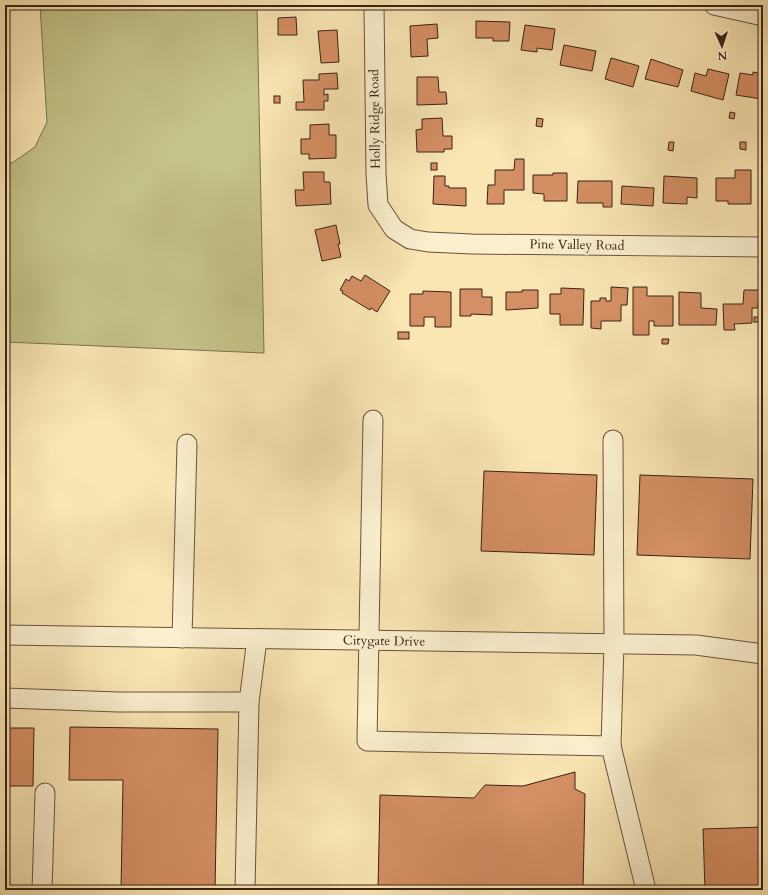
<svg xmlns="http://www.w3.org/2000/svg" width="768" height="895" font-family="Cardo,serif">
	<rect width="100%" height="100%" fill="#f9e6b3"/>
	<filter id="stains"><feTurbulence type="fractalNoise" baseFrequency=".005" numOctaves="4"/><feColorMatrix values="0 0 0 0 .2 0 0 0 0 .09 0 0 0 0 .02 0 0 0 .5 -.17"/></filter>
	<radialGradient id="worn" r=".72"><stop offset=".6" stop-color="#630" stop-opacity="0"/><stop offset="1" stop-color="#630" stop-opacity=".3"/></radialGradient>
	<g fill="#c4c388" stroke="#7f724f">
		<path d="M40,5H257L264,353L5,342V163H12L35,147L47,122Z"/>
		<path d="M760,356L763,357V404H759Z"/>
	</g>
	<g fill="#d58f64" stroke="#3a2116">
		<path d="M296,17L297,35H278V18Z"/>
		<path d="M476,21L510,22L509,41H493V38H476Z"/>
		<path d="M437,24L438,38L427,39L428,56L411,57L410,26Z"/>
		<path d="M525,25L555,29L552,50L537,48V52L521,50Z"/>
		<path d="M337,30L339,62L321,63L318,31Z"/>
		<path d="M564,45L596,51L592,71L560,65Z"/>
		<path d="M611,58L639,66L633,87L605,79Z"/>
		<path d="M651,59L683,70L678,87L645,79Z"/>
		<path d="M708,69L729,74L723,100L691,91L695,73L706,76Z"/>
		<path d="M753,72L763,74V105L760,104L761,99L736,95L740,73L753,75Z"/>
		<path d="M337,73L338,89H324V95L328,94V101H324V110H296V102H304L303,80H319V74Z"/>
		<path d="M417,77H438L439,92H446L447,104L417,105Z"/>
		<rect x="274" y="96" width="6" height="7"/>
		<path d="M730,112L735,113L734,119L729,118Z"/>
		<path d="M442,118L443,136H452V149H444V152H417L416,130L422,129V119Z"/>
		<path d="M537,118L543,119L542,127L536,126Z"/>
		<path d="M329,124V135H336V158L309,159V154H301V139H310V125Z"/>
		<path d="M669,142H674L673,151L668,150Z"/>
		<path d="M740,142H746V150L740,149Z"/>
		<path d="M515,159H524V190H504V204H487L488,185H495V170H514Z"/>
		<rect x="431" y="163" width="6" height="7"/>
		<path d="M735,170H751V204H728V201H716V178H735Z"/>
		<path d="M303,172H324V182H330L331,204L296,206L295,190H304Z"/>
		<path d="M553,173H567V201H544V194L533,193V175H553Z"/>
		<path d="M434,176H445V186H449V188H466V206L433,204Z"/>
		<path d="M664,176L697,178V198L687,197V204L663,203Z"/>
		<path d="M578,181H612V207H603V203H577Z"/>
		<path d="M622,186L654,188L653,206L621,204Z"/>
		<path d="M336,225L340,244H338L341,257L322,261L315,230Z"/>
		<path d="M365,275L390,291L377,312L371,308L370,310L342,293L343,291L340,290L346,279L349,281L352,276L361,281Z"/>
		<path d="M611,287L628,288L627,305H621V321H601V329L591,328V301H600V298H606V301H611Z"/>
		<path d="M633,287H647V296H673V326H654V321H649V335H633Z"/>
		<path d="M561,288L584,289L583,325H560V314H550V294H561Z"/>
		<path d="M460,289H482V297H492V315L471,314V316H460Z"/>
		<path d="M522,290H538V308L506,310V292H522Z"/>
		<path d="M744,290H759L758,308H752V323L734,324L735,330H724L723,304H743Z"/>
		<path d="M423,291L451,292V327H435V317H424V326H410V294H423Z"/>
		<path d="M679,292L701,293V308L717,309L716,325H679Z"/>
		<rect x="754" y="317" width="5" height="5"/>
		<rect x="398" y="332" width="11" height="7"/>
		<path d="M662,339H669L668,344H662Z"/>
		<path d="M484,471L597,475L594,555L481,551Z"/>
		<path d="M640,475L753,479L750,559L637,555Z"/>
		<path d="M70,727L218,729L215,890H121L123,780H69Z"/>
		<path d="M5,728H34L33,786H5Z"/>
		<path d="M575,772V789L585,794L583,890H378L380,795L474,798L485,785L523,786Z"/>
		<path d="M763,827V890H705L703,829Z"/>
	</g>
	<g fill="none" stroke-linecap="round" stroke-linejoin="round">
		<defs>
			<g id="minor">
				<path d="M374,5L376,174L378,205L394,229L410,239L428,242L472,244L763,247"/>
				<path d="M714,5L763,16"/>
				<path d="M373,420L367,741L611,746L614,645L613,440"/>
				<path d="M5,635L696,645L763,654"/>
				<path d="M182,638L187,444"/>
				<path d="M5,698L118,702H249"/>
				<path d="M611,746L646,890"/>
				<path d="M42,890L45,793"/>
				<path d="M245,890L249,702L257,639"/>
			</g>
		</defs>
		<use href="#minor" stroke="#6a523d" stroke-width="21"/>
		<use href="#minor" stroke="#fbefce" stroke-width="19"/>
	</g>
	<g text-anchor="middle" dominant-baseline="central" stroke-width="4" stroke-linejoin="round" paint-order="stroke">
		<g font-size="13" fill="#3a2116" stroke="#fbefce">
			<text transform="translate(375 119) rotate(-91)">Holly Ridge Road</text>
			<text transform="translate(577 245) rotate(1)">Pine Valley Road</text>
			<text transform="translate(384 641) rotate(1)">Citygate Drive</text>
		</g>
	</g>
	<rect width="768" height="895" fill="none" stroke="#f9e6b3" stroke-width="20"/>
	<rect x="6" y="6" width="756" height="883" fill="none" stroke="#3a2116" stroke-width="2"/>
	<rect x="10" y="10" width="748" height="875" fill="none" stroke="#3a2116"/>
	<g transform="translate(722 46) rotate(177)" stroke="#fbefce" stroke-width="3" paint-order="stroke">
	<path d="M0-3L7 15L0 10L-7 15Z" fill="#3a2116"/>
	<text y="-6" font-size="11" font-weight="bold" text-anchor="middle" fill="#3a2116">N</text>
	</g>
	<rect width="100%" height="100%" filter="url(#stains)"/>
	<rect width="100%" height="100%" fill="url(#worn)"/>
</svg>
